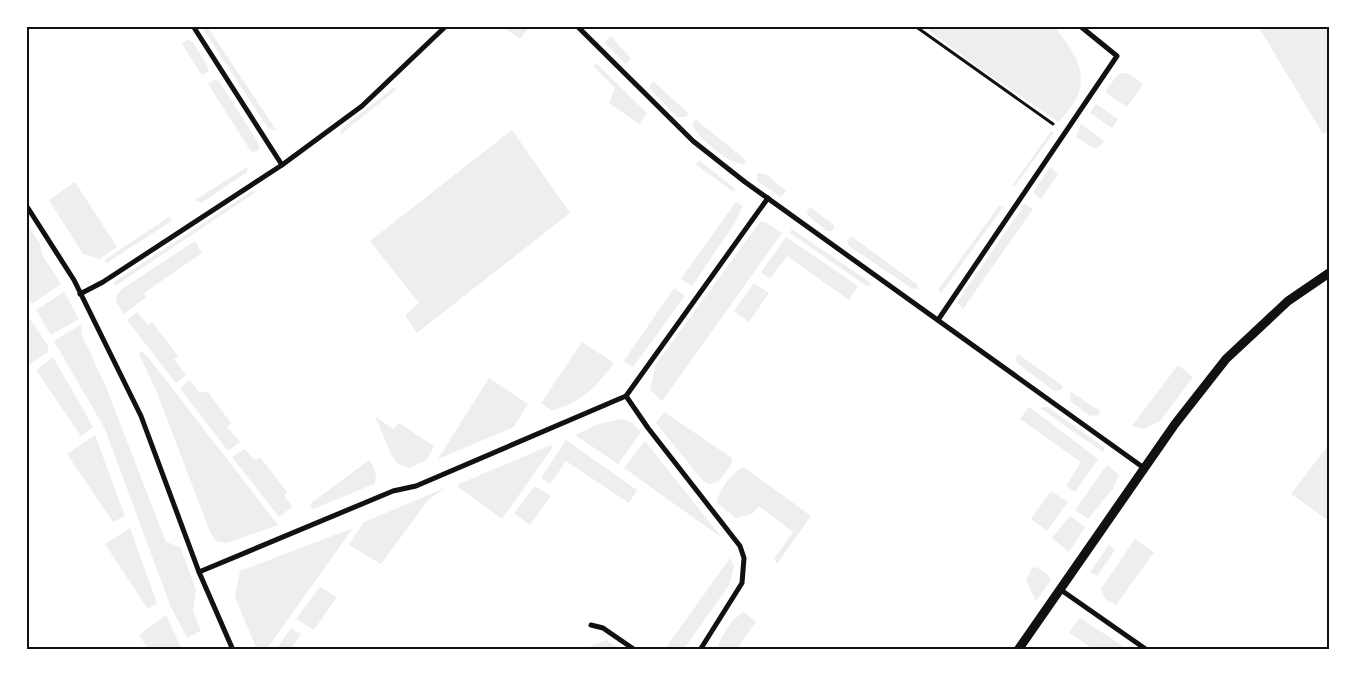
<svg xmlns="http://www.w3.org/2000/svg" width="1355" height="676" font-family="'DejaVu Sans',sans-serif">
	<rect width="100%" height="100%" fill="#fff"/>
	<g fill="#eee">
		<path d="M201,26H207L277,131L268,128Z"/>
		<path d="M501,26H530L520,39Z"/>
		<path d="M923,26H1054C1069,46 1090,70 1077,97C1073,106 1065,114 1059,122L979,68Z"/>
		<path d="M1258,26H1329V131L1323,134Z"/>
		<path d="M611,36L631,59L626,64L606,44L605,42Z"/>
		<path d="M187,40L192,41L208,67V72L202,75L182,44Z"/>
		<path d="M597,64L647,113L639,124L609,103L615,88L593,66Z"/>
		<path d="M1125,73L1131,75L1143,84L1127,107L1105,92L1118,74Z"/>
		<path d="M214,80L219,81L256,139L260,149L252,153L208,84Z"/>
		<path d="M653,81L688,113L686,117H677L649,88Z"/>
		<path d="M393,88L397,89L340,135L341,129Z"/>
		<path d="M1096,104L1118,119L1112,128L1090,113Z"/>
		<path d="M695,119L746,160L744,164C730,165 698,138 692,125Z"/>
		<path d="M1081,124L1104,141L1098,148L1091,147L1076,137Z"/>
		<path d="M512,130L570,213L417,333L405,315L419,303L370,241Z"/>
		<path d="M1051,131L1054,133L1014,187L1012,186Z"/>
		<path d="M699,160L735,189L734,192L696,165Z"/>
		<path d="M247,167V172L201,203L195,200Z"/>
		<path d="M1050,167L1058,174L1041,199L1033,193Z"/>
		<path d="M757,173L766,174L786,191L781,197L757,181Z"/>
		<path d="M75,182L117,247L99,259L83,254L49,200Z"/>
		<path d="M252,191L256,192L115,286L114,282Z"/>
		<path d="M736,202L743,206L734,224L692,286L681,279Z"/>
		<path d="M1025,204L1033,209L963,309L958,303L963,293Z"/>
		<path d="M999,206L1003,207L941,293L938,290Z"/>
		<path d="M810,207L835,226L832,231H827L808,216L807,211Z"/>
		<path d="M169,217L172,221L105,264L106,259Z"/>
		<path d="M26,222L40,244L42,255L61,284L32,304L26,295Z"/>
		<path d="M760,222H765L782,233L662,401L650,390L656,364Z"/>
		<path d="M792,229L871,283V286L865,285L790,233Z"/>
		<path d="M851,236L918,285L917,289L911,288L849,246L847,241Z"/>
		<path d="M786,237L858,286L849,300L787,256L770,279L761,272Z"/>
		<path d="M195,241L202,253L144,293L146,297L124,314L117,304L116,296L122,289Z"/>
		<path d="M754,283L769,293L749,322L734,311Z"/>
		<path d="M674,288L685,296L633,367L624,361Z"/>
		<path d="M64,292L79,319L51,335L36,310Z"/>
		<path d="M137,312L148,325L152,322L178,356L174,359L186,375L176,383L127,320Z"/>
		<path d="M26,313L48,346V352L28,365Z"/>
		<path d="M82,324L81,333L106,387L166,542L180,547L196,590L193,611L201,631L187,638L170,605L105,429L54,341Z"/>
		<path d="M582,342L614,363C592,391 585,399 552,411L541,403Z"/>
		<path d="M142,351L151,361L278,525L227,543L216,541L210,532L156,390L139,354Z"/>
		<path d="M1018,354L1063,386L1061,390L1054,391L1017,363L1015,358Z"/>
		<path d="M53,357L93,427L81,436L36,370Z"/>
		<path d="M1178,365L1193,377L1160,421L1143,429L1132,426Z"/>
		<path d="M489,378L528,404L514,427L438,459Z"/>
		<path d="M190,380L200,393L207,391L231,423L227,427L240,442L228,451L180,388Z"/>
		<path d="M1071,392L1100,411L1099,415L1090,416L1070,401Z"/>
		<path d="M1029,407L1098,459L1075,492L1066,486L1081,462L1020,419Z"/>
		<path d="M1043,407H1048L1105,448L1103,452L1040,408Z"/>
		<path d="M664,412L732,458V463L718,482L709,484L703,481L656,423Z"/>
		<path d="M375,416L393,429L399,423L434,446L427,460L409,468L398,464L392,456Z"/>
		<path d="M622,419L631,422L641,432L618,464L575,435L598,424Z"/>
		<path d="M95,435L125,516L113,522L67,454Z"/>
		<path d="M566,440L637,490L629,503L566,461L550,484L541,478Z"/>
		<path d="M645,441L722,538L624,468Z"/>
		<path d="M1329,444V521L1291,494Z"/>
		<path d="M551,445L553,447L502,519L458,487L459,484Z"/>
		<path d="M245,449L254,460L260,457L287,492L284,495L292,507L279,517L232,457Z"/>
		<path d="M369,460C375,468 378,475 374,484L313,509L310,504Z"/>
		<path d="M1107,465L1119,475L1114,487L1088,519L1075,510Z"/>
		<path d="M744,467L811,516L777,564L774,559L793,532L759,506L752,514L736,518L717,503C717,493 734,469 744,467Z"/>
		<path d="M535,486L551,496L530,525L514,513Z"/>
		<path d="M445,488L428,500L381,564L349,545L364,522Z"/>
		<path d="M1051,491L1068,502L1047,531L1031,519Z"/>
		<path d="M1070,516L1085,527L1069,552L1052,538Z"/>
		<path d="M130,528L157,603L148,609L105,544Z"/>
		<path d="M353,528L266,650H257L235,597L240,571Z"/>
		<path d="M1135,539L1154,552L1116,605L1105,599L1101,589Z"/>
		<path d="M1109,545L1115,550L1097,576L1090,572Z"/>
		<path d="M730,558L734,566L729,585L685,647L681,650L665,649Z"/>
		<path d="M1036,567L1048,575L1051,580L1036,601L1026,580L1032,568Z"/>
		<path d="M320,587L337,597L314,630L296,619Z"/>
		<path d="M744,612L756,622L736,650H723L718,646C724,632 731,619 744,612Z"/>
		<path d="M166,615L182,650H149L139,635Z"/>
		<path d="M1080,618L1129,650H1094L1069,632Z"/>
		<path d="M291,628L301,634L291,650H276Z"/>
		<path d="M606,640L622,650H593L589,647Z"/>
	</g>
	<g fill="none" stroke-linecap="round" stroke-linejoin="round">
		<path stroke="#111" stroke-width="3" d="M915,26L1053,124"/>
		<g stroke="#111" stroke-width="5">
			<path d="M193,26L282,165"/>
			<path d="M577,26L693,141L745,182L1144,468"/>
			<path d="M26,205L74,280L141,416L199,572L233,650"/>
			<path d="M80,294L103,282L282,165L362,106L446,26"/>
			<path d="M938,320L1117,56L1080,26"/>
			<path d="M626,396L648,428L740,546L744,558L742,583L700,650"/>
			<path d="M199,572L393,491L416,486L626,396L768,198"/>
			<path d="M1061,590L1147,650"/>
			<path d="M591,625L603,628L635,650"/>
		</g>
		<path stroke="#111" stroke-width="9" d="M1018,650L1175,424L1226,359L1288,301L1329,273"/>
	</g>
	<rect width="1355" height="676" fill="none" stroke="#ffffff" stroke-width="55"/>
	<rect x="28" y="28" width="1300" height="620" fill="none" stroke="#111" stroke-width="2"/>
</svg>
